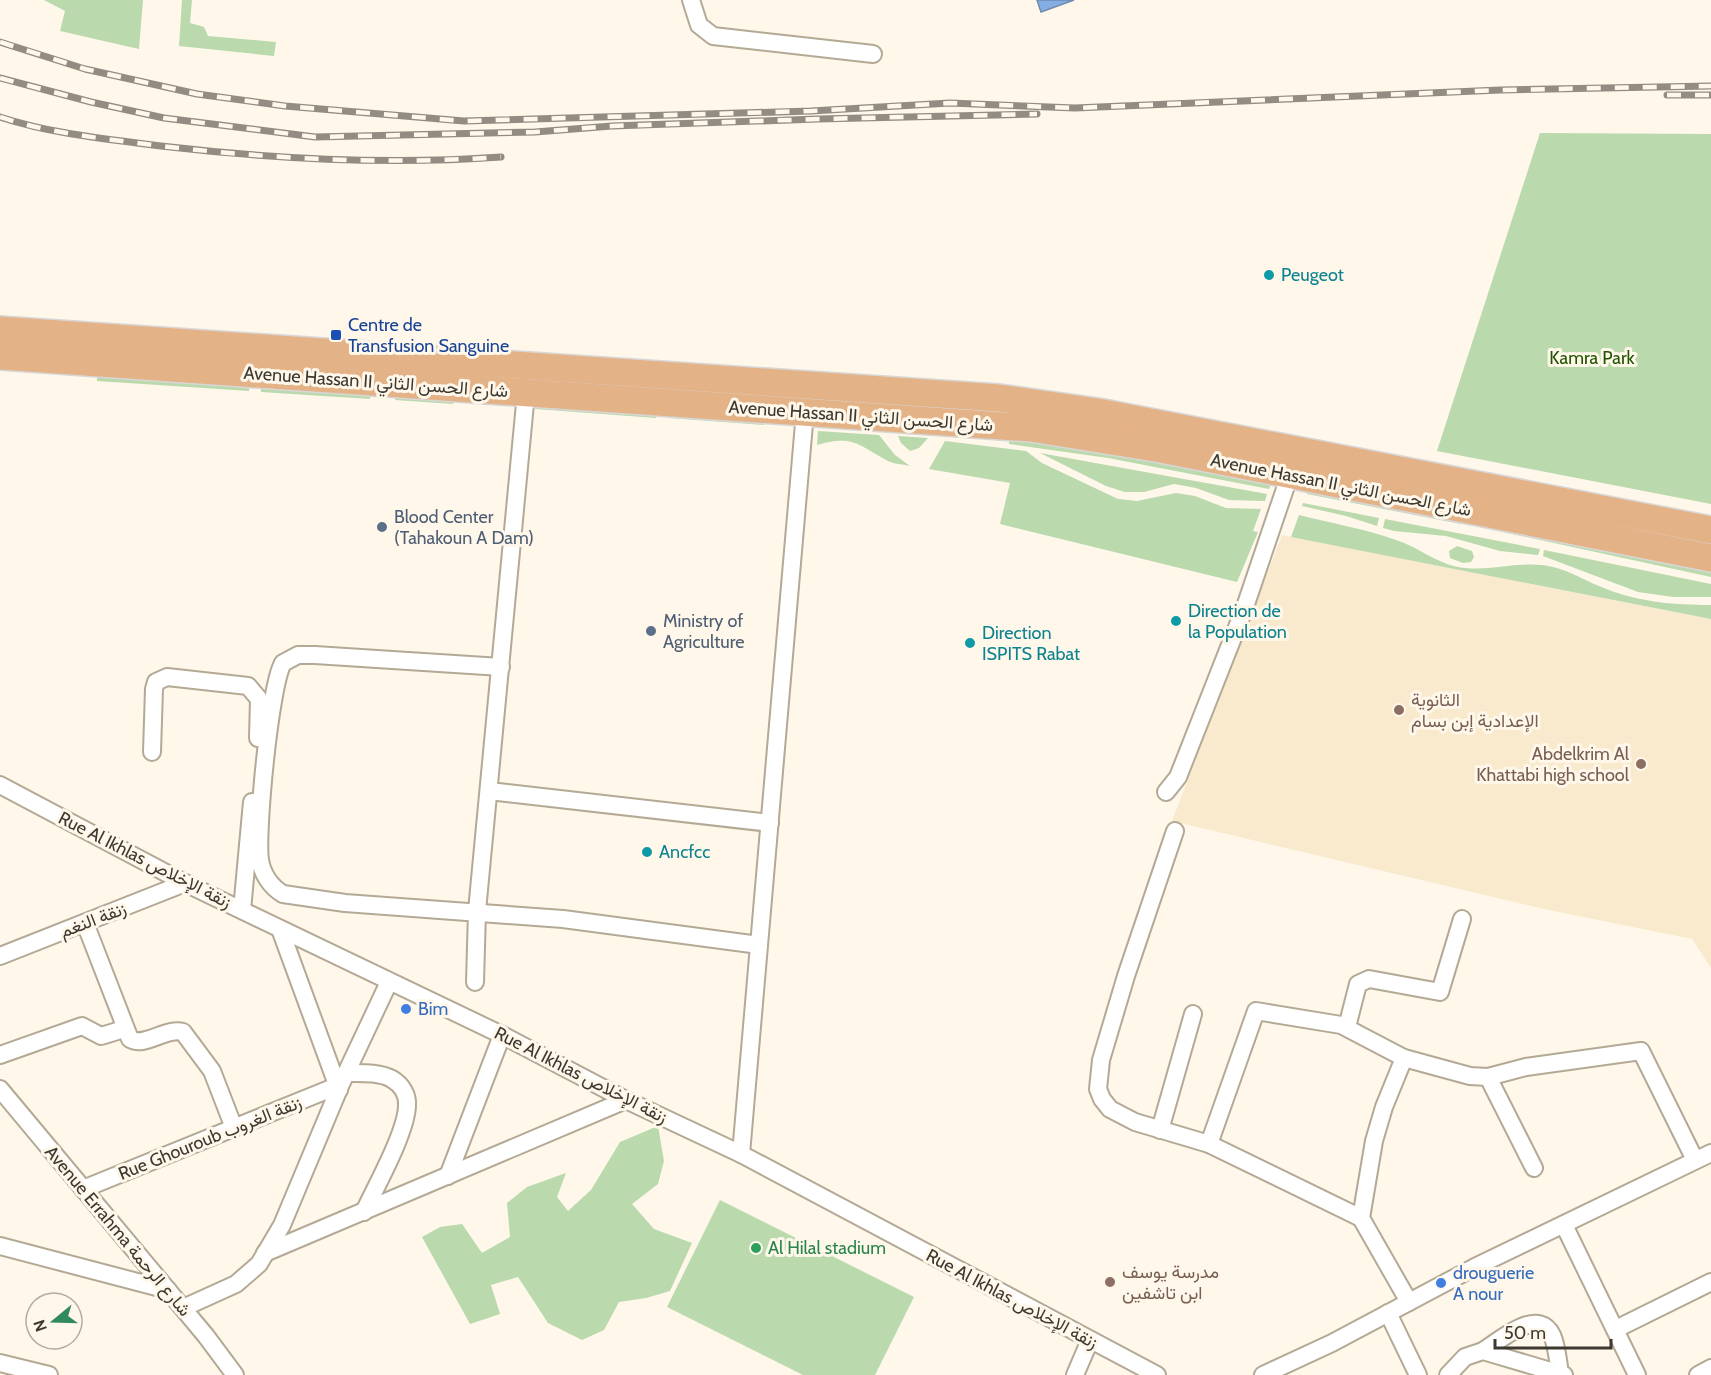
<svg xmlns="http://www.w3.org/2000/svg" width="1711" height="1375" font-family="Cabin,Vazirmatn,sans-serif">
	<rect width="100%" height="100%" fill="#fef7ea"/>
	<path fill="#f9eace" d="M1282,535L1711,619V968L1692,939L1544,909L1172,821Z"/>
	<g fill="#bad9ad">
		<path d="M44,0H143L139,49L60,31L65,11Z"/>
		<path d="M182,0H192L190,23L204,27L208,36L276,42L274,56L179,46Z"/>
		<path d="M1540,133L1711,134V504L1437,451Z"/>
		<path d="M97,374L249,384V391L97,381Z"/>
		<path d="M261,385L371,392L370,399L261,392Z"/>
		<path d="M396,393L454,397L453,404L395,400Z"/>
		<path d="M536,402L656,411V418L535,409Z"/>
		<path d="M669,412L765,419L764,425L669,418Z"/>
		<path d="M818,431L879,435L895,455L910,466C902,464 892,464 886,460C857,444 853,435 817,445Z"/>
		<path d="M898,436L928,438L919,448L910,451L901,443Z"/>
		<path d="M1009,438L1190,467L1271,484L1269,489L1108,458L1009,444Z"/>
		<path d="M945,441L1026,451L1042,463L1118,499L1137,501L1176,493L1195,496L1226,508L1261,509L1253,531L1258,532L1237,582L1000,524L1010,483L929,469Z"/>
		<path d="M1040,453L1267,494L1265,501L1229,500L1196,488L1174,484L1144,492H1125L1106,486Z"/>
		<path d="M1308,488L1462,518L1461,524L1307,494Z"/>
		<path d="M1303,503L1379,518L1377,526L1346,516L1302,506Z"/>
		<path d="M1299,515C1331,523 1365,529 1396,540C1418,547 1436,563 1458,567C1490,573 1521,559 1553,567C1570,571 1584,580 1599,586C1636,602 1672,605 1711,605V619L1291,537Z"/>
		<path d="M1385,519L1540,549L1538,555L1500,551L1446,536L1394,531L1383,528Z"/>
		<path d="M1467,519L1711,571V577L1466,524Z"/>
		<path d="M1457,546L1472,551L1474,557L1471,562L1463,563L1450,558L1449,551Z"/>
		<path d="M1544,550L1711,584V597H1673L1638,592L1543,556Z"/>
		<path d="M658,1126L664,1161L658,1184L632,1204L654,1229L692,1243L670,1291L646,1298L619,1302L604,1330L582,1340L548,1323L518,1277L491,1285L500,1314L470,1324L422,1237L440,1227L462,1224L482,1253L510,1237L507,1203L527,1187L566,1173L557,1197L568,1211L591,1190L620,1142Z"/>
		<path d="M720,1200L914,1297L875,1375H803L667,1307Z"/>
	</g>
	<path fill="#85aee4" stroke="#6f8bae" stroke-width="1.5" d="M1037,0H1074L1041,12Z"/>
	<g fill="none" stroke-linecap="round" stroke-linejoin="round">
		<defs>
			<g id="street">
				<path d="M691,0L699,25L713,36L873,54"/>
				<path d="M501,667L315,655H298L283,663C270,685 256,832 260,860C262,874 271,887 283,894L345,903L563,919L759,945"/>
				<path d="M152,752L154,689L156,682L167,677L248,686L259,699L258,738"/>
				<path d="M0,785L185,883L502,1035L626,1100L741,1154L1157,1375"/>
				<path d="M489,791L770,823"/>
				<path d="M1166,792L1178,777L1245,607L1290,474"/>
				<path d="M1175,831L1126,976L1101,1060L1098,1089L1102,1099L1110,1109L1135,1122L1209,1144L1361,1218"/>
				<path d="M242,910L252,802"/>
				<path d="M85,923L130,1039C145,1048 166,1027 183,1032L212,1071L234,1128"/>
				<path d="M280,929L339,1090"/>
				<path d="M0,956L185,883"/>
				<path d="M475,982L477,911L526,393"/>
				<path d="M1347,1027L1358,984L1369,979L1440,992L1462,919"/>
				<path d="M0,1055L82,1026L101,1036L124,1029"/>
				<path d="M1404,1058L1384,1107L1374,1141L1361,1218L1409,1302"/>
				<path d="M347,1073C361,1073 380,1072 392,1079C402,1085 408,1095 407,1106C406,1133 376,1186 364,1212"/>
				<path d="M1488,1077L1534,1168"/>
				<path d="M0,1089L206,1336L235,1375"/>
				<path d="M1160,1130L1193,1014"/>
				<path d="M1209,1144L1256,1011L1341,1025L1404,1058L1470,1076L1488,1077L1526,1067L1641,1051L1695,1160"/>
				<path d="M741,1154L805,412"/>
				<path d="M448,1176L502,1035"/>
				<path d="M83,1189L337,1086"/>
				<path d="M1564,1225L1637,1375"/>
				<path d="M0,1246L168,1290"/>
				<path d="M265,1253L626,1100"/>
				<path d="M183,1308L236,1284L259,1264L282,1225L341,1084L389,982"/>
				<path d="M1388,1313L1418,1375"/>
				<path d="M1616,1329L1711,1282"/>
				<path d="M1483,1351C1499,1341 1538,1306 1552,1335C1557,1346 1558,1362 1560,1373"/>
				<path d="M0,1363L49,1375"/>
				<path d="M1075,1375L1090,1340"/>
				<path d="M1263,1375L1332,1343L1475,1267L1711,1153"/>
				<path d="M1448,1375L1465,1357L1483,1351L1564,1375"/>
				<path d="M1698,1375L1711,1368"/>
			</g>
			<g id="primary">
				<path d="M0,330L999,398L1098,412L1711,530"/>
				<path d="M0,356L1031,428L1161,449L1711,558"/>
			</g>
		</defs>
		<use href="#street" stroke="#b3a994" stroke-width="20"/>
		<use href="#primary" stroke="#d8d7d6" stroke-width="30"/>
		<use href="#street" stroke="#fff" stroke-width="16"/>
		<use href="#primary" stroke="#e4b287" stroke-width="27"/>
		<defs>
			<g id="rail">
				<path d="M0,42L85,69L197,94L285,106L464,121L811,111L950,103L1075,108L1500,90L1711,86"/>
				<path d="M0,78L91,102L164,118L315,137L535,132L612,126L818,119L1037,114"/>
				<path d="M1667,95H1711"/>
				<path d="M0,117C52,134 107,139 161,146C274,159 387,165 501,157"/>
			</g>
		</defs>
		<use href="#rail" stroke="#928c82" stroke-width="7"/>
		<use href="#rail" stroke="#fef7ea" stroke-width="4.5" stroke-dasharray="14" stroke-linecap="butt"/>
	</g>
	<g fill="#0f9aa8" stroke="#fef7ea" stroke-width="2">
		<circle cx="1269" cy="275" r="6"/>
		<circle cx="1176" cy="621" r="6"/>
		<circle cx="970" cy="643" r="6"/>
		<circle cx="647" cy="852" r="6"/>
	</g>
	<rect fill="#1a4fb4" stroke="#fef7ea" stroke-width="2" x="330" y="329" width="12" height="12" rx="3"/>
	<g fill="#5c6f8a" stroke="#fef7ea" stroke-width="2">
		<circle cx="382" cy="527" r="6"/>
		<circle cx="651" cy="631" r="6"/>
	</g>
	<g fill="#8d6e63" stroke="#fef7ea" stroke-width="2">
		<circle cx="1399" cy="710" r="6"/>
		<circle cx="1641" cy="764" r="6"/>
		<circle cx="1110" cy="1282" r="6"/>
	</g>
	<g fill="#3f7fe0" stroke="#fef7ea" stroke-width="2">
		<circle cx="406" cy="1009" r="6"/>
		<circle cx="1441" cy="1283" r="6"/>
	</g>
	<circle fill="#2e9e5b" stroke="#fef7ea" stroke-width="2" cx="756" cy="1248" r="6"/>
	<g text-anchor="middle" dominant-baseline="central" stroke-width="6" stroke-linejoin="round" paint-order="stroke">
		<g font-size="18" fill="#0d838f" stroke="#fef7ea" text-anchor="start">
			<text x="1281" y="275">Peugeot</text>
			<text x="1188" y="611">Direction de<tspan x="1188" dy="21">la Population</tspan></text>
			<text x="982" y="633">Direction<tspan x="982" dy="21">ISPITS Rabat</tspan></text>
			<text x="659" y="852">Ancfcc</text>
		</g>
		<g font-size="18" fill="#164399" stroke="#fef7ea" text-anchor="start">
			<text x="348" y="325">Centre de<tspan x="348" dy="21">Transfusion Sanguine</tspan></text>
		</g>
		<g font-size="18" fill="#225501" stroke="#fef7ea">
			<text x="1592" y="358">Kamra Park</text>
		</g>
		<g font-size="18" fill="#3d3930" stroke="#fef7ea">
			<text transform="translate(376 382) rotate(4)">Avenue Hassan II شارع الحسن الثاني</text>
			<text transform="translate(861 416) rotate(4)">Avenue Hassan II شارع الحسن الثاني</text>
			<text transform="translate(1341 485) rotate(11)">Avenue Hassan II شارع الحسن الثاني</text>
			<text transform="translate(145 860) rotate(27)">Rue Al Ikhlas زنقة الإخلاص</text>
			<text transform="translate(93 920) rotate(-21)">زنقة النغم</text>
			<text transform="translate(581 1075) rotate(27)">Rue Al Ikhlas زنقة الإخلاص</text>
			<text transform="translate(210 1138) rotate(-22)">Rue Ghouroub زنقة الغروب</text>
			<text transform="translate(118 1231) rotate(50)">Avenue Errahma شارع الرحمة</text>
			<text transform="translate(1012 1299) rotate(28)">Rue Al Ikhlas زنقة الإخلاص</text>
		</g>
		<g font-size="18" fill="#4e5e75" stroke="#fef7ea" text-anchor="start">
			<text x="394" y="517">Blood Center<tspan x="394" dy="21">(Tahakoun A Dam)</tspan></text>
			<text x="663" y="621">Ministry of<tspan x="663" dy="21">Agriculture</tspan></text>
		</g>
		<g font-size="18" fill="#785e54" stroke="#fef7ea" text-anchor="start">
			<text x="1411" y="700">الثانوية<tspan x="1411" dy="21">الإعدادية إبن بسام</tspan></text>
			<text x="1629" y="754" text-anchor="end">Abdelkrim Al<tspan x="1629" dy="21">Khattabi high school</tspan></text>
			<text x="1122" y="1272">مدرسة يوسف<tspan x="1122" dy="21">ابن تاشفين</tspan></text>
		</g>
		<g font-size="18" fill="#366cbe" stroke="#fef7ea" text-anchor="start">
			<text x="418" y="1009">Bim</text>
			<text x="1453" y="1273">drouguerie<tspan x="1453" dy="21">A nour</tspan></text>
		</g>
		<g font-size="18" fill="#27864d" stroke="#fef7ea" text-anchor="start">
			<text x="768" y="1248">Al Hilal stadium</text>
		</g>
	</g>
	<g transform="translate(54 1321) rotate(251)"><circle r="28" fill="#fef7ea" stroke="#b1aba0" stroke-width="1.5"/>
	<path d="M0-4.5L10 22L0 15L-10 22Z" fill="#31895e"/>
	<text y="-9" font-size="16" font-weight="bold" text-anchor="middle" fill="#3d3930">N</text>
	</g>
	<path d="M1495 1339v9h116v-9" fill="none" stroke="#3d3930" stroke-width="3"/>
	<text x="1504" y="1339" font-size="18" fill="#3d3930" stroke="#fef7ea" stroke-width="4.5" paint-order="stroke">50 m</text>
</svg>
